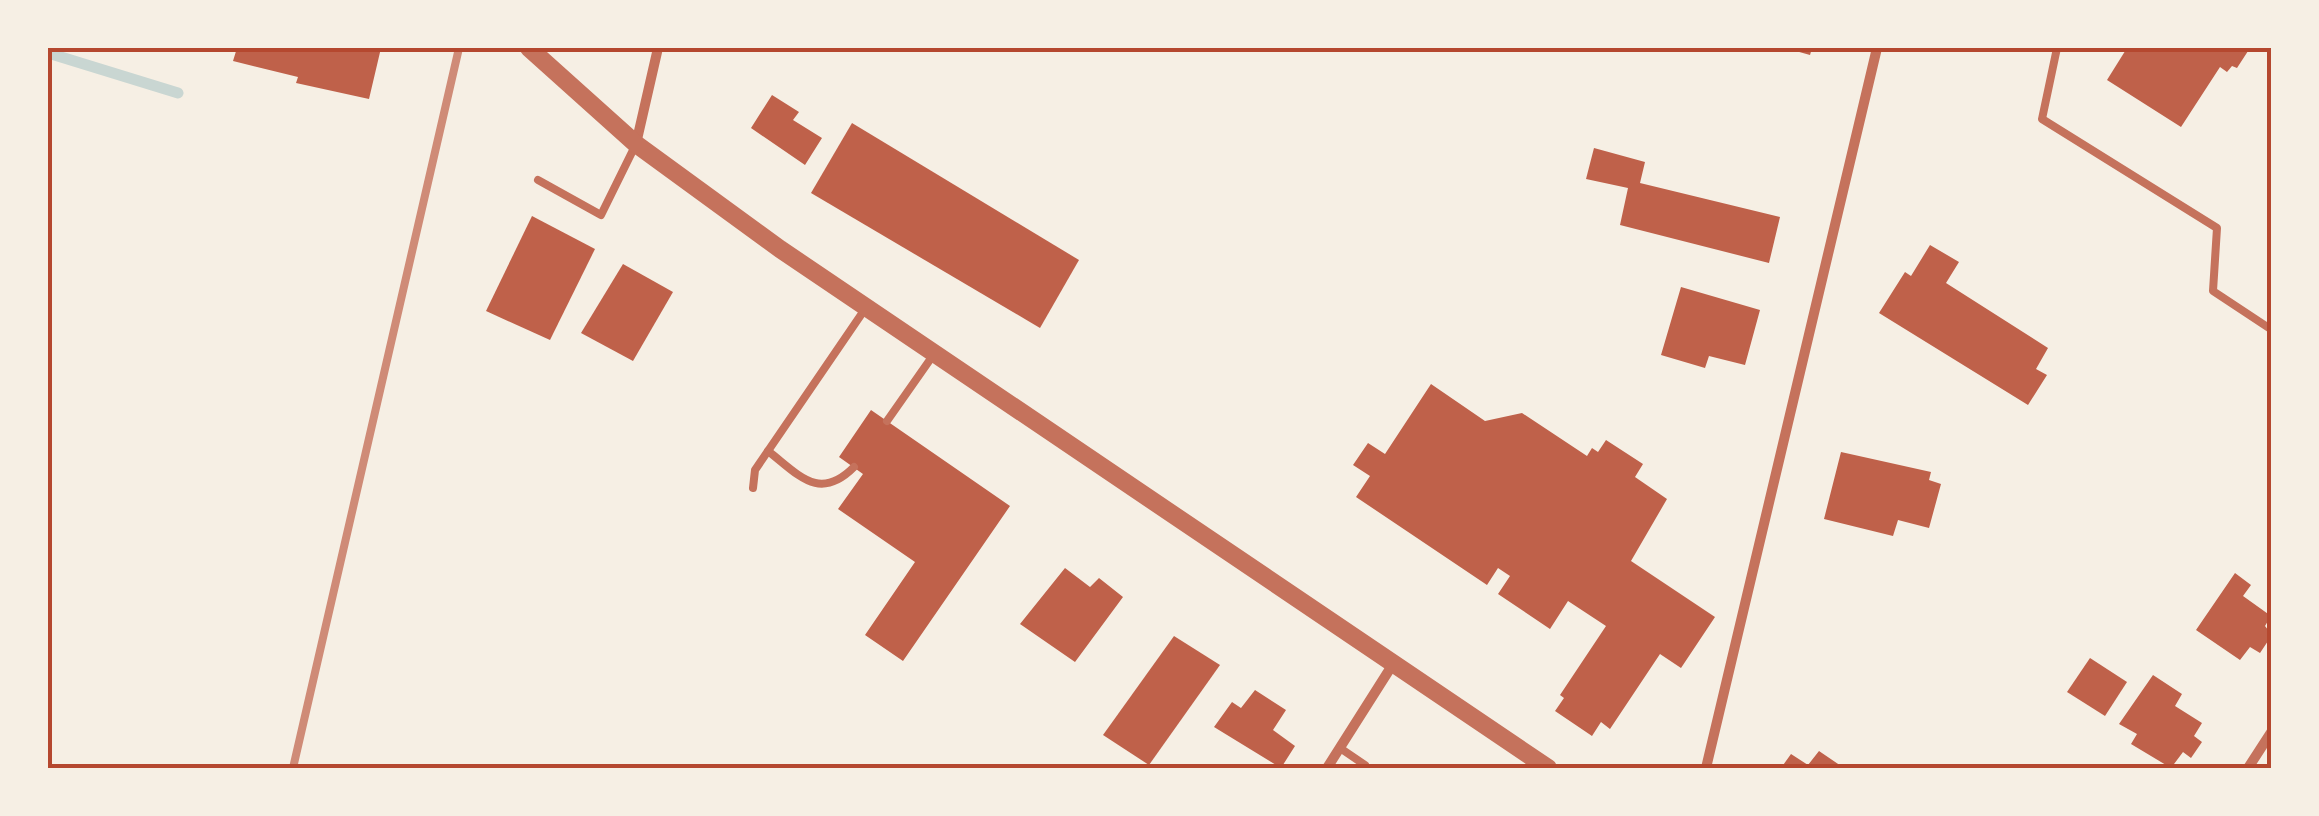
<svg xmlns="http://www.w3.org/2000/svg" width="2319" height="816" font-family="'Exo 2',sans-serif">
	<rect width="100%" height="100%" fill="#f6efe4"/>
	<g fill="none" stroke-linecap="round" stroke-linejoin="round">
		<path stroke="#c9d6d2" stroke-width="11" d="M48,53L178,93"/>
	</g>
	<g fill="#bf614a">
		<path d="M237,48H381L369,99L296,83L298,77L233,61Z"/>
		<path d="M1785,48H1812L1810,55Z"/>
		<path d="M2127,48H2250L2237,68L2232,66L2227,72L2220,67L2181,127L2107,80Z"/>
		<path d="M772,95L799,112L793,120L822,138L805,165L751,128Z"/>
		<path d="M852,123L1079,260L1040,328L811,193Z"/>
		<path d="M1594,148L1645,162L1640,183L1780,217L1769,263L1620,225L1628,188L1586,179Z"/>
		<path d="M532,216L595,249L550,340L486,311Z"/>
		<path d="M1930,245L1959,262L1946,283L2048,348L2036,369L2047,375L2028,405L1879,313L1905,272L1911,276Z"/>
		<path d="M623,264L673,292L633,361L581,333Z"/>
		<path d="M1681,287L1760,310L1745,365L1709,356L1705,368L1661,355Z"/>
		<path d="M1431,384L1485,421L1522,413L1587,456L1592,448L1598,452L1606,440L1643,464L1635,477L1667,499L1631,561L1715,617L1681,668L1660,654L1610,729L1601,722L1592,736L1555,711L1564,698L1560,695L1606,626L1568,601L1550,629L1498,594L1510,576L1498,568L1487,585L1356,497L1370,476L1353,465L1368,443L1385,454Z"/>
		<path d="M871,410L1010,506L903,661L865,635L915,562L838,509L863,474L839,457Z"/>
		<path d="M1841,452L1931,472L1929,480L1941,484L1929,528L1898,520L1893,536L1824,519Z"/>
		<path d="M1065,568L1090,587L1099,578L1123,597L1075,662L1020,624Z"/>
		<path d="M2235,573L2251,585L2243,596L2271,616L2265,626L2272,635L2260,653L2250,647L2240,660L2196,630Z"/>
		<path d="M1174,636L1220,665L1149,765L1103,735Z"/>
		<path d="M2090,658L2127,682L2105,716L2067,692Z"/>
		<path d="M2153,675L2182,694L2175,706L2202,723L2194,736L2202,742L2191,758L2183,752L2171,768L2131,744L2137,734L2119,724Z"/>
		<path d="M1255,690L1286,710L1273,730L1295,746L1281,768L1214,727L1232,702L1241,708Z"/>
		<path d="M1819,751L1844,768H1781L1791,754L1808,765Z"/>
	</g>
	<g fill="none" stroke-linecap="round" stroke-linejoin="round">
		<g stroke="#c5725c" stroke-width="8">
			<path d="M2057,48L2042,119L2217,228L2213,291L2272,330"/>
			<path d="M538,180L601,215L636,144"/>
			<path d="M887,421L934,354"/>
			<path d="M768,451C799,475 819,502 854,467"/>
			<path d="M753,488L755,470L865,309"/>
			<path d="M1340,748L1365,765"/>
		</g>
		<g stroke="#c5725c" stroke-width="10">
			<path d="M636,144L658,48"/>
			<path d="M1327,768L1393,664"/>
			<path d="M1706,768L1877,48"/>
			<path d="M2248,768L2272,731"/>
		</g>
		<path stroke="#c5725c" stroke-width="18" d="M529,48L636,144L780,249L1548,768"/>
		<path stroke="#cf8b77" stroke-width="8" d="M293,768L459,48"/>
	</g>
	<rect width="2319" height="816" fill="none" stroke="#f6efe4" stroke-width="100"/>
	<rect x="50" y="50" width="2219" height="716" fill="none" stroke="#b5482f" stroke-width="4"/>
</svg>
